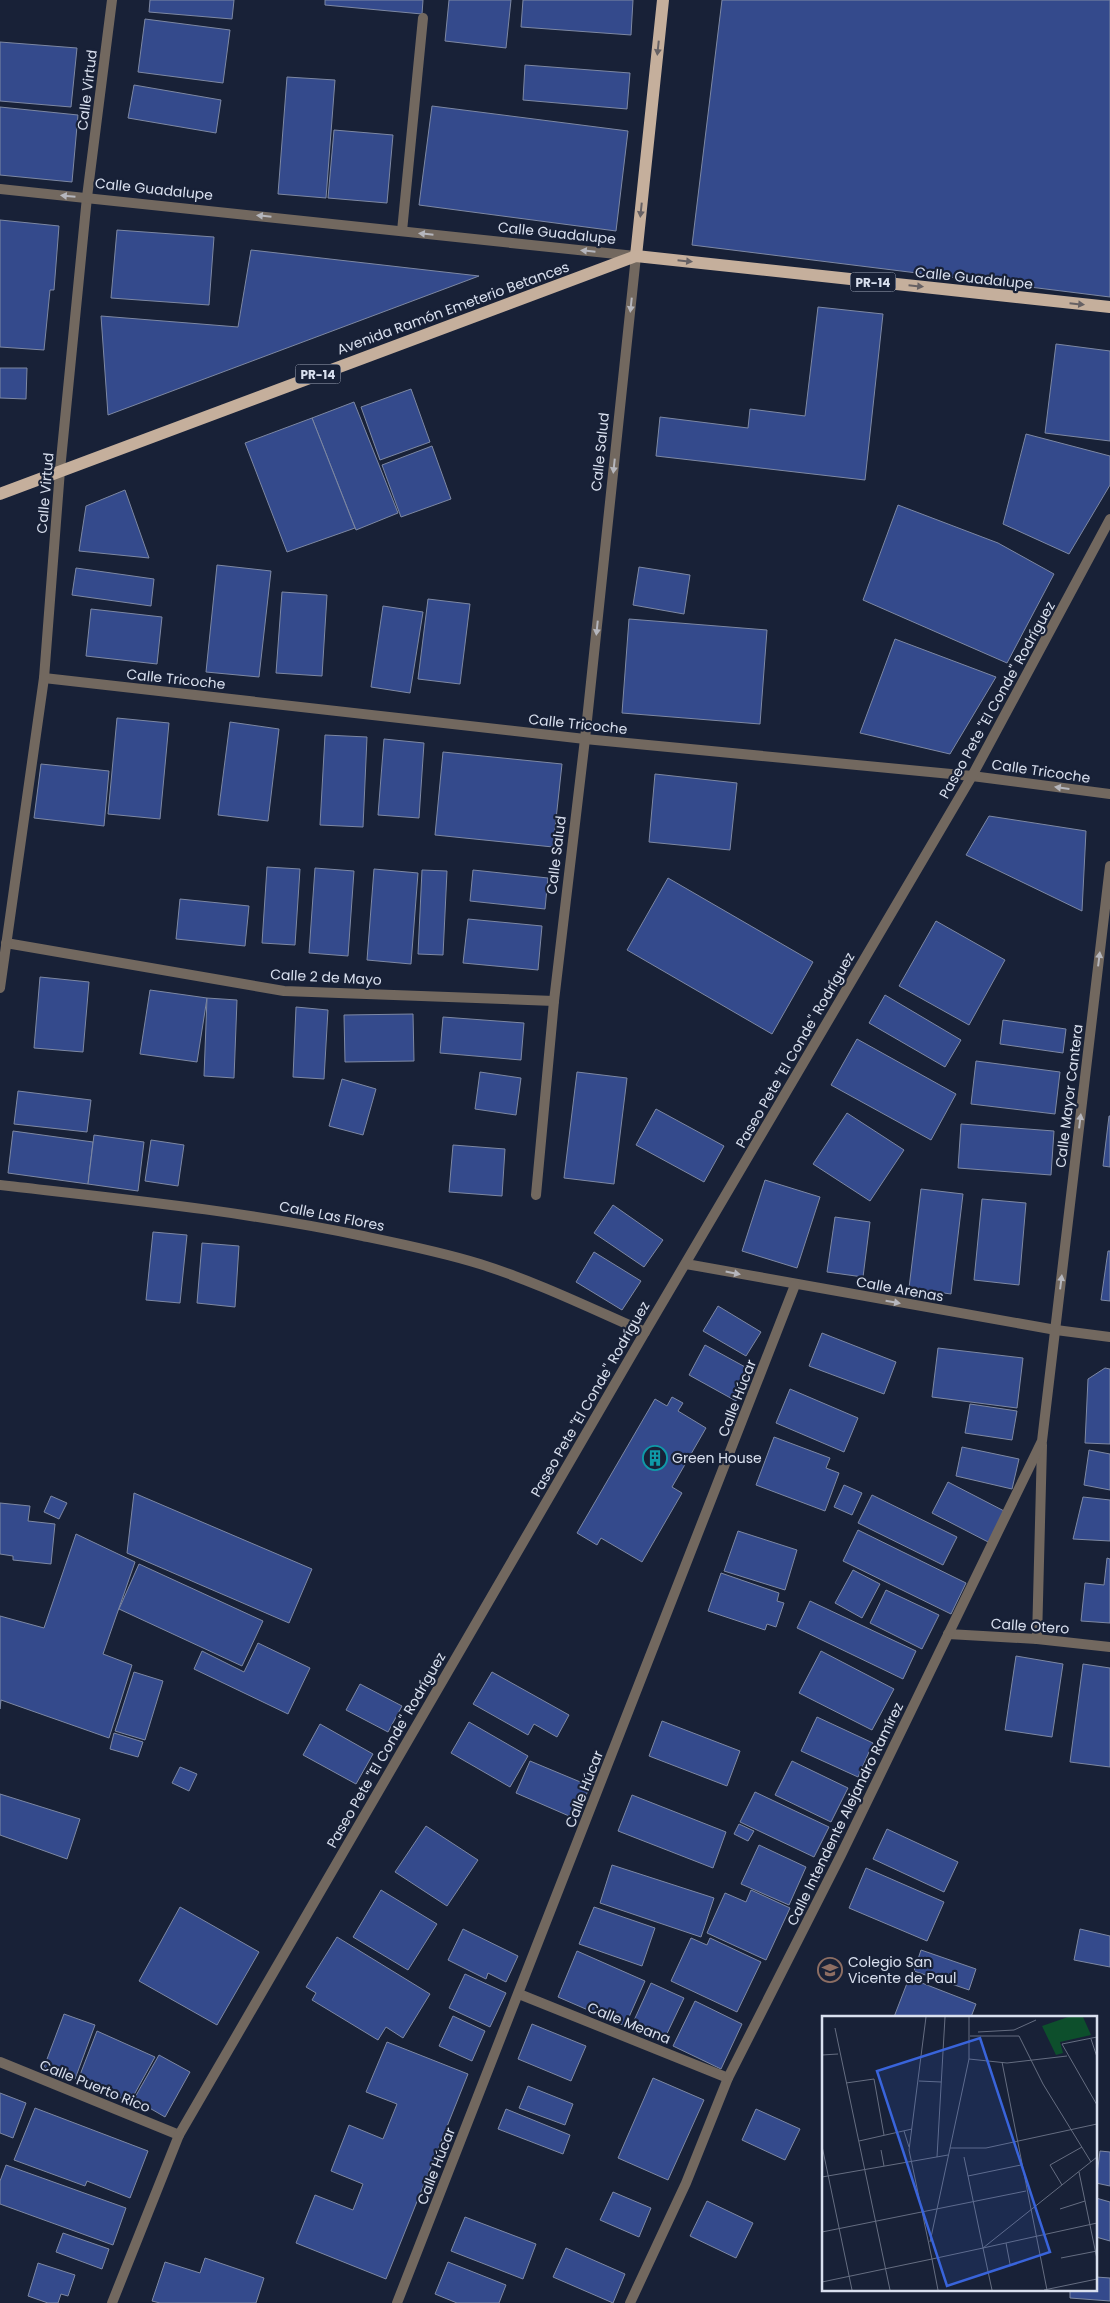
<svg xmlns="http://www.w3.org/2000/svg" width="1110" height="2303" font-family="Poppins,sans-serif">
	<rect width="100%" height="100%" fill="#182137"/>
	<g fill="#344a8c" stroke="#7d88a3">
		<path d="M150,0H234L232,19L149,12Z"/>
		<path d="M325,0H423L422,14L325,5Z"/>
		<path d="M449,0H511L506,48L445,41Z"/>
		<path d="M523,0H633L631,35L521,27Z"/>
		<path d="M722,0H1110V297L692,245Z"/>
		<path d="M145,19L230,30L223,83L138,72Z"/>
		<path d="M0,42L77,48L71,107L0,101Z"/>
		<path d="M525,65L630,73L627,109L523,100Z"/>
		<path d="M287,77L335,80L326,198L278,194Z"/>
		<path d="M134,85L221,100L216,133L128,118Z"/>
		<path d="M432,106L628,131L616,231L419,205Z"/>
		<path d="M0,107L78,115L72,182L0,175Z"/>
		<path d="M334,130L393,135L387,203L328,198Z"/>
		<path d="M0,220L59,226L54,290H50L44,350L0,347Z"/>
		<path d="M117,230L214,237L209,305L111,298Z"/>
		<path d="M251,250L479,276L108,415L101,316L238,327Z"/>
		<path d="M818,307L883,314L865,480L656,456L660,417L748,428L750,409L805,416Z"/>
		<path d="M1056,344L1110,351V441L1045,433Z"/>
		<path d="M0,368H27L26,399L0,398Z"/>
		<path d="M411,389L430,442L380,460L361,407Z"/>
		<path d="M354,402L398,513L356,530L312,418Z"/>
		<path d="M312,418L355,528L287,552L245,443Z"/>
		<path d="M1026,434L1110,456V485L1069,554L1003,524Z"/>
		<path d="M432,446L451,499L401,517L382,465Z"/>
		<path d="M125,490L149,558L79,551L86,506Z"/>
		<path d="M898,505L998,543L1054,574L1007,663L863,600Z"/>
		<path d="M217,565L271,571L259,677L206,672Z"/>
		<path d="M639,567L690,575L684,614L633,605Z"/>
		<path d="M76,568L154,579L151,606L72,595Z"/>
		<path d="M282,592L327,595L322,676L276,673Z"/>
		<path d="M428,599L470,604L460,684L418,679Z"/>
		<path d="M383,606L423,612L410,693L371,687Z"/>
		<path d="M91,609L162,617L157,664L86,656Z"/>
		<path d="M629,619L767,630L760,724L622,713Z"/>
		<path d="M895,639L996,677L950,754L860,733Z"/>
		<path d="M117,718L169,723L160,819L108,814Z"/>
		<path d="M230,722L279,729L268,821L218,815Z"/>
		<path d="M325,735L367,737L363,827L320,825Z"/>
		<path d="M384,739L424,743L419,818L378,815Z"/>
		<path d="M443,752L562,764L553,847L435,835Z"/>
		<path d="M41,764L109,771L104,826L34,818Z"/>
		<path d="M655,774L737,783L730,850L649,842Z"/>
		<path d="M989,816L1086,831L1082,911L966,855Z"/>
		<path d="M267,867L300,869L295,945L262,943Z"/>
		<path d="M315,868L354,871L348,956L309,953Z"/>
		<path d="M374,869L418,873L411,964L367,960Z"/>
		<path d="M422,870L447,871L443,955L418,954Z"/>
		<path d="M473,870L548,878L545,909L470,901Z"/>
		<path d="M668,878L813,962L772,1034L627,950Z"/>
		<path d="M180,899L249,906L245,946L176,939Z"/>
		<path d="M468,919L542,926L538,970L463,963Z"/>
		<path d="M936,921L1005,960L969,1025L899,986Z"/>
		<path d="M40,977L89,982L83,1052L34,1048Z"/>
		<path d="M150,990L207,998L197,1062L140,1054Z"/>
		<path d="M885,995L961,1040L945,1067L869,1023Z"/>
		<path d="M207,998L237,1000L234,1078L204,1076Z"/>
		<path d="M296,1007L328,1010L324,1079L293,1077Z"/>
		<path d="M413,1014L414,1061L345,1062L344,1015Z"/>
		<path d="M443,1017L524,1023L521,1060L440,1053Z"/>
		<path d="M1003,1020L1066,1029L1063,1053L1000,1044Z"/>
		<path d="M857,1039L956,1094L931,1140L831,1085Z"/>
		<path d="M976,1061L1060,1072L1055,1114L971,1104Z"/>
		<path d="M480,1072L521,1078L516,1115L475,1109Z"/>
		<path d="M577,1072L627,1078L614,1184L564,1178Z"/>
		<path d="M342,1079L376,1089L363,1135L329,1126Z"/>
		<path d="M18,1091L91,1100L87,1132L14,1124Z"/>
		<path d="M656,1109L724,1146L704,1182L636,1145Z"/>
		<path d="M847,1113L904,1150L870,1201L813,1164Z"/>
		<path d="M1109,1116H1110V1167L1103,1166Z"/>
		<path d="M961,1124L1054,1131L1051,1175L958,1168Z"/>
		<path d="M13,1131L93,1142L88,1184L8,1173Z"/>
		<path d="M94,1135L144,1142L138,1191L88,1184Z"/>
		<path d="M151,1140L184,1145L178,1186L145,1181Z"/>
		<path d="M453,1145L505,1149L502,1196L449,1192Z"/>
		<path d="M765,1180L820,1197L797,1268L742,1251Z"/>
		<path d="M921,1189L963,1194L951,1294L909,1288Z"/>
		<path d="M982,1199L1026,1203L1019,1285L974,1280Z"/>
		<path d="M613,1205L663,1240L644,1267L594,1233Z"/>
		<path d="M835,1217L870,1222L863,1277L827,1272Z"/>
		<path d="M153,1232L187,1235L180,1303L146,1300Z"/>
		<path d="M202,1243L239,1246L235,1307L197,1303Z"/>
		<path d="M1108,1251H1110V1301L1101,1300Z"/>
		<path d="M594,1252L641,1281L622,1310L576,1282Z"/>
		<path d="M718,1306L761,1332L746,1356L703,1331Z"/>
		<path d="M822,1333L896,1362L884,1394L809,1366Z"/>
		<path d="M705,1345L747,1368L736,1401L689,1375Z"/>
		<path d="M938,1348L1023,1358L1017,1408L932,1397Z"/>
		<path d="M1105,1368L1110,1369V1444L1085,1443L1088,1379Z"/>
		<path d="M790,1389L858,1418L844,1452L776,1423Z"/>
		<path d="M672,1397L683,1403L678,1411L706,1428L672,1487L682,1493L642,1562L601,1538L597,1545L577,1533L655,1399L667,1406Z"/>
		<path d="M970,1404L1017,1411L1012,1440L965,1433Z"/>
		<path d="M774,1437L830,1458L826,1468L839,1473L825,1511L756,1485Z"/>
		<path d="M962,1447L1019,1459L1012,1489L956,1476Z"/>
		<path d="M1089,1450L1110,1454V1490L1084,1485Z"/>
		<path d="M948,1482L1008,1513L992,1544L932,1513Z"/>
		<path d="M844,1485L862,1493L852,1515L834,1507Z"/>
		<path d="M134,1493L312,1569L289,1623L127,1553Z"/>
		<path d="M872,1495L957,1537L943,1565L858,1523Z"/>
		<path d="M51,1496L67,1503L59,1519L44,1512Z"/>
		<path d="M1083,1497L1110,1500V1541L1073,1539Z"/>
		<path d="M0,1503L30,1506L28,1521L55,1524L51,1564L13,1560V1556L0,1554Z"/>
		<path d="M858,1530L966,1583L951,1614L843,1561Z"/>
		<path d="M738,1531L797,1550L785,1590L724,1571Z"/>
		<path d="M76,1534L135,1562L103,1654L132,1665L109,1738L1,1700L0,1709V1616L44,1628Z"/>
		<path d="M1107,1558L1110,1559V1623L1081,1621L1085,1583L1104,1585Z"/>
		<path d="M139,1564L263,1621L242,1666L119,1609Z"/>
		<path d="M853,1570L880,1584L862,1618L835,1603Z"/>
		<path d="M721,1573L779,1593L777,1601L784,1603L776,1627L767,1624L765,1630L708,1611Z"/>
		<path d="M886,1590L939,1615L922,1649L870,1623Z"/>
		<path d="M810,1601L916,1651L903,1679L797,1628Z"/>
		<path d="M258,1643L310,1668L288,1714L194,1669L202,1651L244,1672Z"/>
		<path d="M821,1651L894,1689L872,1730L799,1693Z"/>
		<path d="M1016,1656L1063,1664L1052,1737L1005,1730Z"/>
		<path d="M1083,1664L1110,1668V1767L1070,1762Z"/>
		<path d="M134,1672L163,1681L145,1740L115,1731Z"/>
		<path d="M492,1672L569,1715L557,1737L534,1724L528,1735L473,1704Z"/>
		<path d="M360,1684L402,1706L388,1732L346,1710Z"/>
		<path d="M817,1717L873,1743L858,1777L801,1751Z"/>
		<path d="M662,1721L740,1751L727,1786L649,1756Z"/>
		<path d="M469,1722L528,1756L510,1787L451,1753Z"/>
		<path d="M320,1724L373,1754L356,1784L303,1755Z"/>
		<path d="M114,1733L143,1742L138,1757L110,1749Z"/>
		<path d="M530,1761L590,1786L576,1819L516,1793Z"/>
		<path d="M792,1761L848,1788L831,1822L775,1795Z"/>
		<path d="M180,1767L197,1774L189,1791L172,1783Z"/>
		<path d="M755,1792L829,1827L814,1857L740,1822Z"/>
		<path d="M0,1794L80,1819L67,1859L0,1835Z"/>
		<path d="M632,1795L726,1832L713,1868L618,1831Z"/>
		<path d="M739,1824L754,1831L748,1841L734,1834Z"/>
		<path d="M426,1826L478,1860L447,1906L395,1872Z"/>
		<path d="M887,1829L958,1862L944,1892L873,1859Z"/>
		<path d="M759,1845L806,1867L789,1905L741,1884Z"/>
		<path d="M612,1865L714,1898L701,1937L600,1903Z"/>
		<path d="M866,1868L944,1902L927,1941L849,1908Z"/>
		<path d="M381,1890L437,1924L408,1970L353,1937Z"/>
		<path d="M751,1890L790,1908L766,1960L707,1933L725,1893L746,1902Z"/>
		<path d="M180,1907L259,1952L217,2025L139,1981Z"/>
		<path d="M594,1907L655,1928L642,1966L579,1944Z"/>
		<path d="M463,1929L518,1956L506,1982L488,1973L486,1979L448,1960Z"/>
		<path d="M1080,1929L1110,1936V1967L1074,1960Z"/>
		<path d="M337,1937L430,1994L403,2038L386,2027L378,2040L312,2000L316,1993L306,1987Z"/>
		<path d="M691,1938L707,1945L710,1938L761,1962L737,2012L671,1981Z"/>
		<path d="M921,1950L976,1969L969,1990L914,1971Z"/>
		<path d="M577,1951L645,1981L625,2026L558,1997Z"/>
		<path d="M465,1974L506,1993L490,2027L449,2008Z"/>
		<path d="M909,1978L976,2004L971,2017H894Z"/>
		<path d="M651,1983L684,1998L663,2042L631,2027Z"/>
		<path d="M695,2001L742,2024L721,2069L673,2046Z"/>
		<path d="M64,2014L95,2025L75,2079L44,2067Z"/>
		<path d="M453,2016L485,2031L472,2061L439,2046Z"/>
		<path d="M532,2024L586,2046L571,2081L518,2059Z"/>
		<path d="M97,2031L155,2057L130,2102L78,2080Z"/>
		<path d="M387,2042L468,2074L386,2279L296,2243L315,2195L353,2210L363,2184L331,2171L349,2125L383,2139L397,2104L366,2092Z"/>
		<path d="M159,2055L190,2072L165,2117L134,2099Z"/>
		<path d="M653,2078L704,2100L668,2180L618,2158Z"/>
		<path d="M528,2086L573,2104L565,2125L519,2108Z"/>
		<path d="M0,2093L26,2103L13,2138L0,2133Z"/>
		<path d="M35,2108L148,2151L130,2198L87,2181L85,2186L14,2160Z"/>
		<path d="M506,2109L570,2135L563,2154L498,2129Z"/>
		<path d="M756,2109L800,2129L785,2160L742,2140Z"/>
		<path d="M1100,2151L1110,2152V2186L1096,2183Z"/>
		<path d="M6,2165L126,2208L113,2245L0,2204V2181Z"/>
		<path d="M613,2192L651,2208L639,2237L600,2220Z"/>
		<path d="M1096,2198L1110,2202V2241L1096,2237Z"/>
		<path d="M707,2201L753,2223L736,2258L690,2236Z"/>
		<path d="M465,2217L536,2244L523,2279L451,2251Z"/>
		<path d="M63,2233L109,2249L102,2269L56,2252Z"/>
		<path d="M566,2248L625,2274L613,2303L553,2277Z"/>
		<path d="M205,2258L264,2278L256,2303H160L152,2301L165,2262L200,2273Z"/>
		<path d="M448,2262L506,2285L499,2303H457L435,2294Z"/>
		<path d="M38,2263L75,2275L68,2296L61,2294L58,2303H48L28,2296Z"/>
		<path d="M1096,2277L1110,2278V2301L1070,2298V2289H1096Z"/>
	</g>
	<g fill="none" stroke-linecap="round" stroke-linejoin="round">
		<g stroke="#72685f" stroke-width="10">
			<path d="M402,231L423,18"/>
			<path d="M44,678L585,739L972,776L1110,794"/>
			<path d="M6,943L284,991L554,1001"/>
			<path d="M0,988L44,678L60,470L87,197L112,0"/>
			<path d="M0,1185C122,1199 243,1211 363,1236C402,1244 442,1252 480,1264C537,1282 590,1308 645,1332"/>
			<path d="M536,1195L554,1001L585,739L636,256"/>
			<path d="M686,1264L1056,1330L1110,1337"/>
			<path d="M948,1634L1037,1639L1110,1647"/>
			<path d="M1037,1639L1042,1445"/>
			<path d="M519,1994L728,2078"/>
			<path d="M0,2062L179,2135"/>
			<path d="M397,2303L795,1285"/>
			<path d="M630,2303L686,2183L728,2078L841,1855L1042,1441L1110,866"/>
		</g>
		<g stroke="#72685f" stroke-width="10">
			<path d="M0,189L635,256"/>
			<path d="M112,2303L179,2135L645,1332L972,776L1110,519"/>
		</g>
		<g stroke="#c5af9c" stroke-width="12">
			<path d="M636,256L663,0"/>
			<path d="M0,494L636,256L1110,307"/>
		</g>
	</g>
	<defs><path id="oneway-solid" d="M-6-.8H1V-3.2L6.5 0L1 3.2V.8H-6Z" transform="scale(1.25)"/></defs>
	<g fill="#666164">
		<use href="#oneway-solid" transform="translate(658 48) rotate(96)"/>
		<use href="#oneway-solid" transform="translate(641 210) rotate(96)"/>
		<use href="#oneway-solid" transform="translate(685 261) rotate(6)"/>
		<use href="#oneway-solid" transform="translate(916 286) rotate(6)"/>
		<use href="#oneway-solid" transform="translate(1077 304) rotate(6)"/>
	</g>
	<g fill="#b5b6bd">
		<use href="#oneway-solid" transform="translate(68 196) rotate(-175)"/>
		<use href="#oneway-solid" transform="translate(264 216) rotate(-174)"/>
		<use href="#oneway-solid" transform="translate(426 234) rotate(-174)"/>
		<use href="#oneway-solid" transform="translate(588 251) rotate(-174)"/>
		<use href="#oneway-solid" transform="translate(631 305) rotate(96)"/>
		<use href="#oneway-solid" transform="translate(614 466) rotate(96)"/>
		<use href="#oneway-solid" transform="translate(597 628) rotate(96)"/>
		<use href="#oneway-solid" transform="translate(1062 788) rotate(-172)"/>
		<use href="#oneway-solid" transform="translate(1099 959) rotate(-83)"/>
		<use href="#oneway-solid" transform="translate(1080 1121) rotate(-83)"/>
		<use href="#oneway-solid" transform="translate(733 1273) rotate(11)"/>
		<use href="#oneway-solid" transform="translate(1061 1282) rotate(-83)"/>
		<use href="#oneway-solid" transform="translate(893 1302) rotate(10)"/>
	</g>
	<defs>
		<symbol id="building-ring" viewBox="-11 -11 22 22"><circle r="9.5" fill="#182137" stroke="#0f9aa8" stroke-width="1.5"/><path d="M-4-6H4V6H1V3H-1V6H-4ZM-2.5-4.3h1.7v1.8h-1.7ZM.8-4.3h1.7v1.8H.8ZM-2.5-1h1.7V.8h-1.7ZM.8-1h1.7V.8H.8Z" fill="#0f9aa8"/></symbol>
		<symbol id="school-ring" viewBox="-11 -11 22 22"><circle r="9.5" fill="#182137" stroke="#8d6e63" stroke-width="1.5"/><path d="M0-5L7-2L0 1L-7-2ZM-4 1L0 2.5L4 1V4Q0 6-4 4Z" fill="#8d6e63"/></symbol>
	</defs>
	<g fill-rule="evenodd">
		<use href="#building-ring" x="641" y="1444" width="28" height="28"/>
		<use href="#school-ring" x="816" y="1956" width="28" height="28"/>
	</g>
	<g text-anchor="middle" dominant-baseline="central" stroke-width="4.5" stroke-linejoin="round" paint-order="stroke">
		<g fill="#182137" stroke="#9fa7b8" stroke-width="1">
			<rect x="850.5" y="272.5" width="45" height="19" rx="4"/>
			<rect x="295.5" y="364.5" width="45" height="19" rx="4"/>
		</g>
		<g font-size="12" font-weight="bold" fill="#d9e0ef">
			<text x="873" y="282">PR-14</text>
			<text x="318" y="374">PR-14</text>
		</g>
		<g font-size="14" fill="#d9e0ef" stroke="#182137">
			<text transform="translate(87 90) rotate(-83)">Calle Virtud</text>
			<text transform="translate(154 189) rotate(6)">Calle Guadalupe</text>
			<text transform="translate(557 233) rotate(6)">Calle Guadalupe</text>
			<text transform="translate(974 278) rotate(6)">Calle Guadalupe</text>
			<text transform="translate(453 308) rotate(-20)">Avenida Ramón Emeterio Betances</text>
			<text transform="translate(600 452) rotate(-84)">Calle Salud</text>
			<text transform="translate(45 493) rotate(-85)">Calle Virtud</text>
			<text transform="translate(176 679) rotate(6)">Calle Tricoche</text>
			<text transform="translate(997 700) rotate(-61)">Paseo Pete "El Conde" Rodríguez</text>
			<text transform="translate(578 724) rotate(6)">Calle Tricoche</text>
			<text transform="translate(1041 771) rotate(8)">Calle Tricoche</text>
			<text transform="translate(556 855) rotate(-83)">Calle Salud</text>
			<text transform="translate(326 977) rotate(3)">Calle 2 de Mayo</text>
			<text transform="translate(795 1050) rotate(-60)">Paseo Pete "El Conde" Rodríguez</text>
			<text transform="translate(1069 1096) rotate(-83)">Calle Mayor Cantera</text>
			<text transform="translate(332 1216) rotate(11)">Calle Las Flores</text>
			<text transform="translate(900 1289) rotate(10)">Calle Arenas</text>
			<text transform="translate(737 1398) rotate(-69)">Calle Húcar</text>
			<text transform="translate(590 1399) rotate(-60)">Paseo Pete "El Conde" Rodríguez</text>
			<text transform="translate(1030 1626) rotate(4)">Calle Otero</text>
			<text transform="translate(386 1750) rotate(-60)">Paseo Pete "El Conde" Rodríguez</text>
			<text transform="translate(584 1789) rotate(-69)">Calle Húcar</text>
			<text transform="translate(845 1814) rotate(-64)">Calle Intendente Alejandro Ramírez</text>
			<text transform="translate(629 2023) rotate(22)">Calle Meana</text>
			<text transform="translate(95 2086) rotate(22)">Calle Puerto Rico</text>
			<text transform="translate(436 2166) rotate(-69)">Calle Húcar</text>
		</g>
		<g font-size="14" fill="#d9e0ef" stroke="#182137" text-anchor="start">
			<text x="672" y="1458">Green House</text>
			<text x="848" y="1962">Colegio San<tspan x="848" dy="16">Vicente de Paul</tspan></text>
		</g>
	</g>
	<g transform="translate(822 2016)">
		<rect width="275" height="275" fill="#182137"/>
		<path d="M246,1H261L269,19L238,26L241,37L234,39L220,10Z" fill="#0d4f2c"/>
		<path fill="none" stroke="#656d81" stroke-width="1" d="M13,12L68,274M156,16L192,14L214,4M148,20H197L221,68L269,146M275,21L240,28L275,89M269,23L275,41M0,39L16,38M147,43L185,47L245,40M180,46L225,274M97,65L119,66M24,67L52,63L62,119M82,115L87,131M37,125L90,113M0,130L30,274M128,132H164L275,108M59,134L62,150M115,141L123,1M142,141L161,232L275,207M257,156L275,243M146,160L199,149M0,161L126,139M240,169L228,149L260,131M238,193L263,185M0,216L204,175M108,226L147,43V1M184,227L188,248M161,232L170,274M239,242L275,235M0,266L110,243L87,134L104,1M116,274L110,243L161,232L275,141M222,274L275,263"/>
		<path fill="#3964db" fill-opacity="0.15" stroke="#3964db" stroke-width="2.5" d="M158,22L228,236L125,270L55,55Z"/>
		<rect width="275" height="275" fill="none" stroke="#d9e0ef" stroke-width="2.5"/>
	</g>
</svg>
